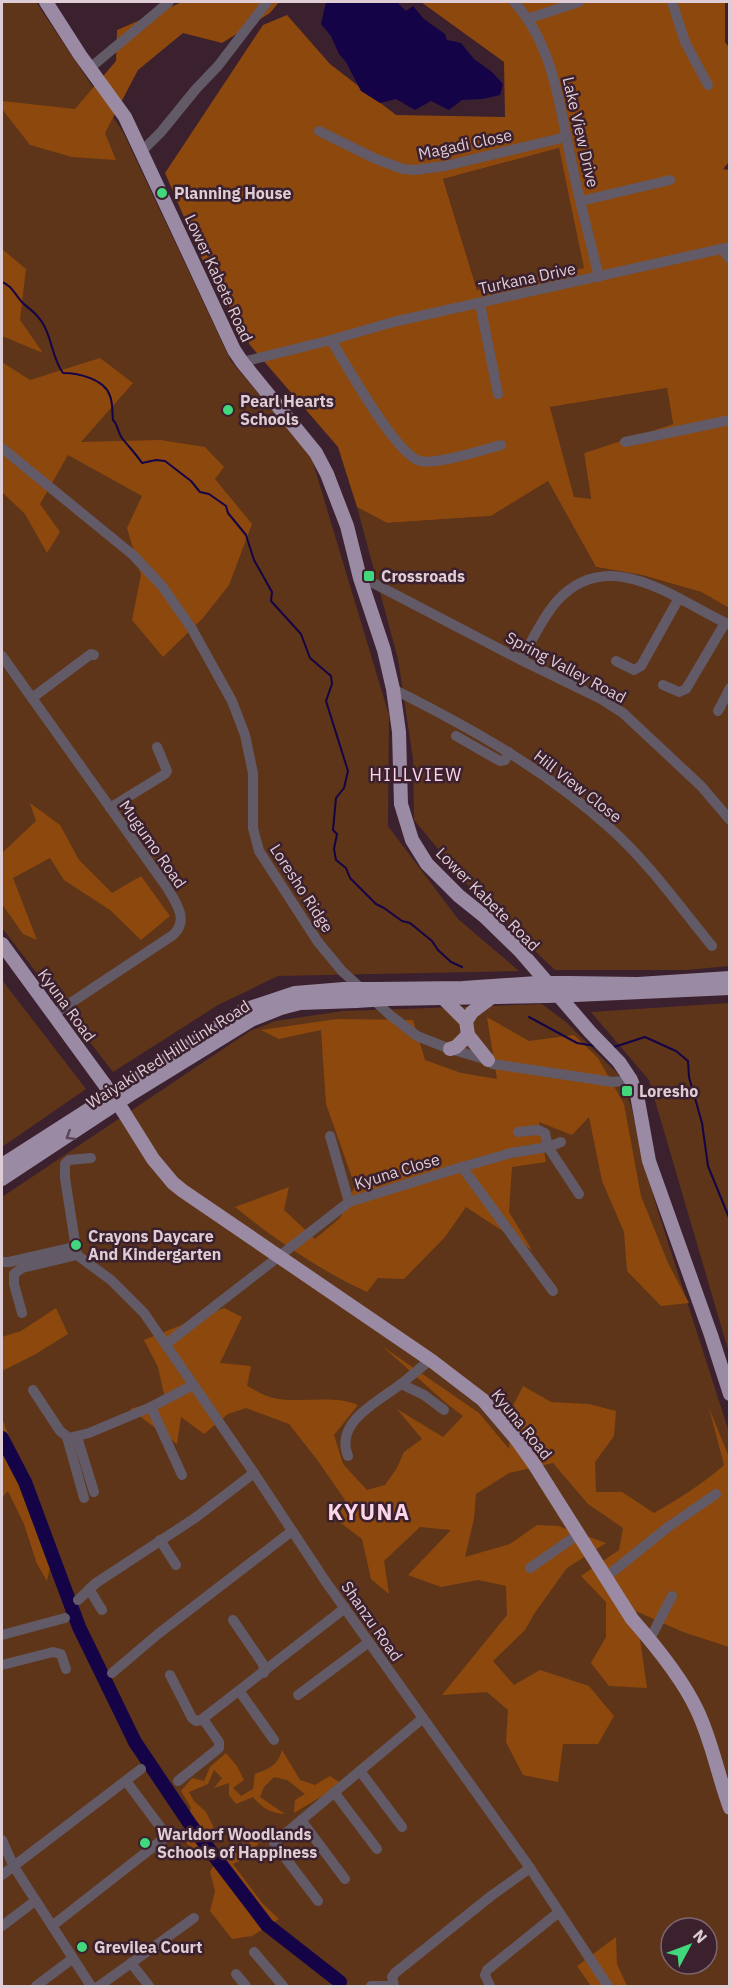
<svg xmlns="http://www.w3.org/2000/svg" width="731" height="1988" font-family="'IBM Plex Sans',sans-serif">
	<rect width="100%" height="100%" fill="#3b202e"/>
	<g fill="#5e3518" fill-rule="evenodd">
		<path d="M2,2H36L123,132L231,361L311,456L389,715L388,826L458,919L519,971L278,976L218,1005L113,1072L2,928Z"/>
		<path d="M559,148L585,268L477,290L443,179Z"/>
		<path d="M667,388L673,424L584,453L591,500L574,498L550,407Z"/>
		<path d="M548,481L596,567L642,575L701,592L729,608V966L687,970H555L478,897L414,820L413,759L398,659L357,507L387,523L491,516Z"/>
		<path d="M2,980L86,1089L2,1147Z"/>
		<path d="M729,1003H730L729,1353L649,1080L591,1012Z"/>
		<path d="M542,1004L566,1022L618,1074L631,1105L640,1148L657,1208L729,1432V1986H2V1197L250,1031L275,1021L343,1011ZM671,1928H707V1964H671Z"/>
	</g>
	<g fill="#8d480d" fill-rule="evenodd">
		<path d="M182,2H279L270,13L222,43L183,33L138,70L105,133L116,160L72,157L30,145L2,109V101L75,109L116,61L117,30Z"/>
		<path d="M421,2H725V42L730,49L729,162L723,169L730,170L729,608L701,592L642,575L596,567L548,481L491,516L387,523L357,507L338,447L250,345L202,259L165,173L263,25L287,15L330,64L396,115L505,117L504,62ZM559,148L584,268L477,290L443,179ZM667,388L673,424L584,453L591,499L574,497L550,407Z"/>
		<path d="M2,249L26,269L20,320L43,353L2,336Z"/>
		<path d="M100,358L133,383L81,442L160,440L205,447L224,467L215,479L252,524L229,585L203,618L163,657L132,620L141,575L127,528L142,496L68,455L40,504L60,532L47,553L25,514L2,492V362L30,380Z"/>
		<path d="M30,803L60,825L79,860L112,893L141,876L170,916L141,940L110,910L64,880L50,858L13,878L37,940L23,934L2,904V853L36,821Z"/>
		<path d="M487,1017L529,1041L574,1035L598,1058L624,1104L641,1196L668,1263L689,1303L661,1306L627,1271L624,1232L602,1181L589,1117L572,1135L539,1122L546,1162L512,1167L509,1212L532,1250L466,1207L445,1237L404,1279L378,1278L367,1292C321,1271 274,1239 235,1207L289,1187L284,1210L315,1239L340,1218L355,1186L326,1104L321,1030L279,1039L261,1030L337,1019L413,1020L425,1060L461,1073L497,1079Z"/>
		<path d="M56,1308L68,1334L34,1355L2,1371V1337L21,1331Z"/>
		<path d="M224,1308L242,1317L220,1363L251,1366L247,1386C255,1390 264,1396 273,1398C300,1404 333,1394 358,1405L334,1435L343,1464L367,1490L385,1485L397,1468L404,1452L422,1439L397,1409L443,1437L463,1416L446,1403L382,1346L479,1413L509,1449L513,1406L523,1386L551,1402L589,1404L616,1411L614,1436L595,1462L596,1492H622L654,1513C678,1499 703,1484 724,1465L709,1408L729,1457V1647L683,1632L636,1611L647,1688L609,1686L591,1663L606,1637V1602L581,1576L619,1550L623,1528L588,1504L553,1463L509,1473L476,1494L474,1519L465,1557L510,1544L537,1525L558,1526L606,1543L567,1568L534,1614L525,1630L493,1661L514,1685L540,1670L589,1686L614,1716L598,1744H563L558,1782L523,1775L506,1742L508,1710L487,1692L442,1695L507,1615L506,1586L478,1580L441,1587L408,1575L451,1530L420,1527L384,1561L389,1594L371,1579L362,1539L338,1521L345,1500L318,1461L289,1424L246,1408L228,1414L204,1434L181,1417L177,1444L130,1409L165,1399L158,1367L144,1340Z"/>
		<path d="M2,1418L14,1449L29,1474L55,1544L47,1581L37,1564L24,1524L8,1491L2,1497Z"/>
		<path d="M282,1750L300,1780L315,1785L330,1776L342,1784L294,1813L295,1800L305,1794L287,1780L274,1777L264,1787L260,1797L285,1814C270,1813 262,1808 253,1797L236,1804L229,1795V1783L214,1788L222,1778L214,1770L208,1784L189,1792L194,1801L206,1812L217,1834L201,1855L187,1844L184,1829L191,1808L181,1791L192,1778L204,1781L210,1767L226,1753L237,1766L244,1780L233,1788L241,1796L253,1789L255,1774C269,1769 278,1765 282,1750Z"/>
		<path d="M260,1841L249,1856L233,1864L263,1904L279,1919L252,1936L232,1939L210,1911L215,1891L210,1872L222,1851L240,1844Z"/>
		<path d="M616,1937L617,1964L627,1986H591L577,1966Z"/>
	</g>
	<path fill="#150348" d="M326,2H397L406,11L413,6L424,19L445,34L447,40L461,43L474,59L492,72L503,84L500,95L483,99L462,100L449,110L431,101L415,110L396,99L380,103L361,91L346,62L339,54L331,36L321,24Z"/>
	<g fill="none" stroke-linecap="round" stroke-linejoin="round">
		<g stroke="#150348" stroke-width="2">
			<path d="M2,282C12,286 14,293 21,301C26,307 34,311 38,317C52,332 51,357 63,373C78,373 105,379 110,396C113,403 112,413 113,420C119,426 117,432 122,438C129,447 136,454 142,463L156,460L165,461L191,481L200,492L209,494L226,506L228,513L246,535L254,560L272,592L271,601L301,634L310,658L331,676L332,684L326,701L348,771L344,788L336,798L333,830L337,834L334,849L336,860L346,868L350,878L376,904L384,908L402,921L410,923L432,941L438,950L451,962L462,967"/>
			<path d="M529,1017L577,1043L596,1046"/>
			<path d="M614,1047L645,1037L676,1051L688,1061L689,1077L702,1123L708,1166L730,1220"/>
		</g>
		<path stroke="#150348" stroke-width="14" d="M2,1438L25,1482L79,1627L135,1742L190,1824L267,1925L340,1982"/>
		<g stroke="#635a67" stroke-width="10">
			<path d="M514,2C554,45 560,109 572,165C580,203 590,240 599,277"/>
			<path d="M672,2L685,42L708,85"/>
			<path d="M527,19L579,2"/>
			<path d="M90,68L169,2"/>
			<path d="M319,131L376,159L403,169L415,170L445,166L566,137"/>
			<path d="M142,151L161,132L196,89L218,66L267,2"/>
			<path d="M581,201L670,180"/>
			<path d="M722,249L730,259"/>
			<path d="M480,304L498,394"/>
			<path d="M331,340C346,364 396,455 420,461C436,465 483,450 501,445"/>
			<path d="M242,362L331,340L393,322L730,247"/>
			<path d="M625,442L730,420"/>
			<path d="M2,448L133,555L162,586L192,629L232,701L245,735L253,773V828L259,851L318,942L342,971L390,1015L417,1036L450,1049L488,1060L493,1064L613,1082L631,1080"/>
			<path d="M360,578L375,584L521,660L601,699L623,713L701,786L730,820"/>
			<path d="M2,656L166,886C175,901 190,920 173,935L54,1014"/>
			<path d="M521,660C532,641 542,618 557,601C610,543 677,601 730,625"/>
			<path d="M616,661L634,670L641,666L679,598"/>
			<path d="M663,685L679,692L686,689L725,623"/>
			<path d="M393,689C471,728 546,770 611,829C649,863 680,907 712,946"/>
			<path d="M32,698L91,654L94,655"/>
			<path d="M718,711L730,688"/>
			<path d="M456,736L500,761L505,760L509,752"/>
			<path d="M110,808L165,774L167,771L157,747"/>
			<path d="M518,1132L538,1130L545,1133L548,1147L579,1194"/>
			<path d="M330,1136L349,1202"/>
			<path d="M91,1158L69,1160L65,1164V1178L77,1255L111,1280L144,1313L254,1473L326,1582L530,1868L608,1986"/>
			<path d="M462,1167L511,1153L548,1147L561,1142"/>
			<path d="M2,1262H9L75,1247"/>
			<path d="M22,1313L14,1284V1274L22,1268L77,1255"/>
			<path d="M166,1344L349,1202L462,1167L553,1291"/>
			<path d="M401,1384L424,1395L444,1410"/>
			<path d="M33,1390L60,1431L69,1438L89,1433L151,1407L193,1385"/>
			<path d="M151,1407L182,1475"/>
			<path d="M67,1437L84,1498"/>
			<path d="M77,1437L94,1492"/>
			<path d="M348,1456C334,1422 379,1401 401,1384C411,1376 420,1368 430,1360"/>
			<path d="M160,1540L176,1565"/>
			<path d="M530,1568L580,1533"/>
			<path d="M606,1577L668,1527L716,1494"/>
			<path d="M89,1589L102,1610"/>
			<path d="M78,1600L96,1583L195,1518L254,1473"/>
			<path d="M233,1620L263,1664L264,1673"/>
			<path d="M2,1635L65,1618"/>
			<path d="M650,1639L672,1596"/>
			<path d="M2,1665L53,1652L61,1654L66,1669"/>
			<path d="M112,1673L158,1634L292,1531"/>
			<path d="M170,1675L192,1718L196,1721L201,1720L345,1608"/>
			<path d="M240,1692L274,1740"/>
			<path d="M298,1695L369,1642"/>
			<path d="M360,1771L402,1827"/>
			<path d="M178,1781L219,1748V1742L203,1719"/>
			<path d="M334,1792L377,1849"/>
			<path d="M301,1820L345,1879"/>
			<path d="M2,1840L14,1867L91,1986"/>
			<path d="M2,1875L141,1769"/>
			<path d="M318,1901L274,1843L423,1718"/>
			<path d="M2,1926L35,1901"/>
			<path d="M52,1926L167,1836L126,1781"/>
			<path d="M254,1952L283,1986"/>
			<path d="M131,1963L149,1986"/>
			<path d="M236,1974L246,1986"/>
			<path d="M36,1986L72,1959"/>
			<path d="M99,1986L194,1918"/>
			<path d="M371,1986H388"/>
			<path d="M394,1986L392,1977L395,1973L491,1896L530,1868"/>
			<path d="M490,1986L485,1975L487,1970L559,1912"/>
		</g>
		<g stroke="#9b8aa3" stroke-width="14">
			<path d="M46,2L80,55L125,117L234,350L242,362L316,453L327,474L347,526L360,578L384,650L393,689L399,732L401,804L412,840L427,864L459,896L484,916L520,951L590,1032L619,1062L631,1080L637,1095L649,1161L711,1335L730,1394"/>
			<path d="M2,944L105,1085"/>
			<path d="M569,983L638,984L730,978"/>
			<path d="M375,989L463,988L537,983"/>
			<path d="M575,995L730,988"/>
			<path d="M443,998L466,1021L468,1035L488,1060"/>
			<path d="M388,999L547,996"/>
			<path d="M466,1021L472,1012L492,997"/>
			<path d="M450,1049L456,1047L468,1035"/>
			<path d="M123,1111L153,1159L173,1183L183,1191L432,1361L483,1400L517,1440L534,1464L632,1619C654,1644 683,1680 697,1710C712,1741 718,1776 730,1808"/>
			<path d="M2,1165L244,1010L295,993L344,989"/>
			<path d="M2,1179L134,1092L251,1020L281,1008L300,1003L356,1001"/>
		</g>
		<g stroke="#9b8aa3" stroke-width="14">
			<path d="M537,983H569"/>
			<path d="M344,989H375"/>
			<path d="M547,996L575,995"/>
			<path d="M356,1001L388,999"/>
			<path d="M105,1085L123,1111"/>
		</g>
	</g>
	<defs><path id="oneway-chevron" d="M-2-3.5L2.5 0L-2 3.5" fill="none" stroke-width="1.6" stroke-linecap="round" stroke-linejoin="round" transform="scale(1.5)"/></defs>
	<use stroke="#5d4557" href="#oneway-chevron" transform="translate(70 1136) rotate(148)"/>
	<g fill="#41d77c" stroke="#3b202e" stroke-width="2">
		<circle cx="162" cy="193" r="6"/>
		<circle cx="228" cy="410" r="6"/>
		<rect x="363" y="570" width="12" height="12" rx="3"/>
		<rect x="621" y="1085" width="12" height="12" rx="3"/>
		<circle cx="76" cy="1245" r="6"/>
		<circle cx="145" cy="1843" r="6"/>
		<circle cx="82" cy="1947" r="6"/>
	</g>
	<g text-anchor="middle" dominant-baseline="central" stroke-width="5" stroke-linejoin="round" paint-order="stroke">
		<g font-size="16" fill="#dfcdd5" stroke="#3b202e">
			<text transform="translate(581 132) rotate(77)">Lake View Drive</text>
			<text transform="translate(465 144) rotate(-12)">Magadi Close</text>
			<text transform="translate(219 278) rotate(65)">Lower Kabete Road</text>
			<text transform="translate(527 278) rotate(-12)">Turkana Drive</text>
			<text transform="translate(566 667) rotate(28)">Spring Valley Road</text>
			<text transform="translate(578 786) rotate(38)">Hill View Close</text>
			<text transform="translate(153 844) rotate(55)">Mugumo Road</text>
			<text transform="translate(302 888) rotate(57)">Loresho Ridge</text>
			<text transform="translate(488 899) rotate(45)">Lower Kabete Road</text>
			<text transform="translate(67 1005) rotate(54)">Kyuna Road</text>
			<text transform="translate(168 1054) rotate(-32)">Waiyaki Red Hill Link Road</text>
			<text transform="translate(397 1171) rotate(-17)">Kyuna Close</text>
			<text transform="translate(522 1424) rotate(51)">Kyuna Road</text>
			<text transform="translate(372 1621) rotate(55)">Shanzu Road</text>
		</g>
		<g font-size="16" font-weight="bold" fill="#dfcdd5" stroke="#3b202e" text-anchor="start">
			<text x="174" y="193">Planning House</text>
			<text x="240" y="401">Pearl Hearts<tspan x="240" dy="18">Schools</tspan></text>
			<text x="381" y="576">Crossroads</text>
			<text x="639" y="1091">Loresho</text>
			<text x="88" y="1236">Crayons Daycare<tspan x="88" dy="18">And Kindergarten</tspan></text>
			<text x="157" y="1834">Warldorf Woodlands<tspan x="157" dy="18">Schools of Happiness</tspan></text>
			<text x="94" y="1947">Grevilea Court</text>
		</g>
		<g font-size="18" letter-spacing="1.5" fill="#fcd6e8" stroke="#3b202e">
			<text x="416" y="774">HILLVIEW</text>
		</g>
		<g font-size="22" font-weight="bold" letter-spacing="1.5" fill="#fcd6e8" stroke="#3b202e">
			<text x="369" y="1511">KYUNA</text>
		</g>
	</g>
	<rect width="731" height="1988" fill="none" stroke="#dfcdd5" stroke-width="6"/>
	<g transform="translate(689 1946) rotate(49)"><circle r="28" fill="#3b202e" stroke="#7d6571" stroke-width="1.5"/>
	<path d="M0-4.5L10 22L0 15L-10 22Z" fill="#41d77c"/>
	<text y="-9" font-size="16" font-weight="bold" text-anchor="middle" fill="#dfcdd5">N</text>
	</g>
</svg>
